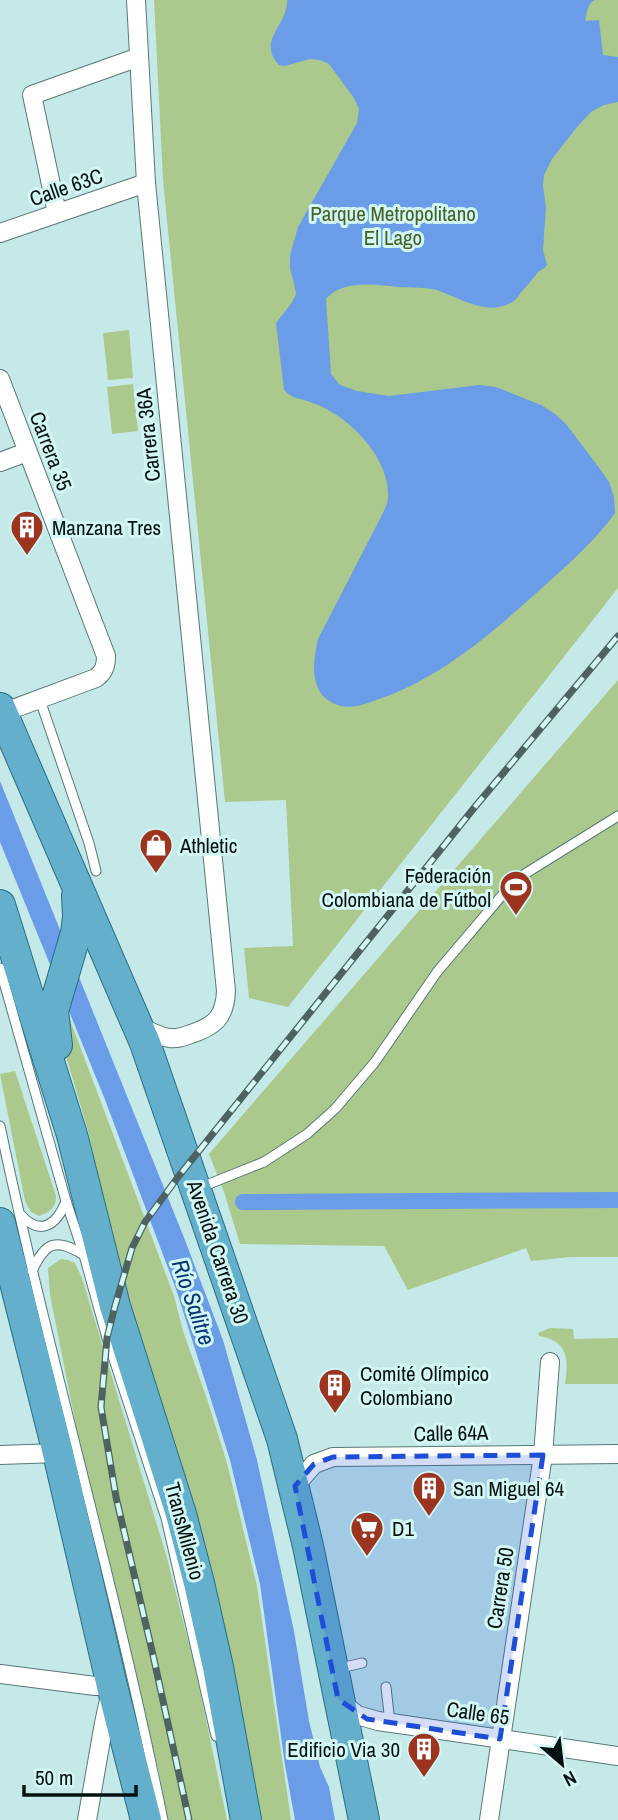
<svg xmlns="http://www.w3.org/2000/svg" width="618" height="1820" font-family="'Archivo Narrow',sans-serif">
	<rect width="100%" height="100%" fill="#c5e9e8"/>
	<g fill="#abc98c">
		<path d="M154,0H618V588L288,1007L249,998L244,948L293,946L286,800L225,802L163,180Z"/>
		<path d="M129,330L133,378L108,380L103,333Z"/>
		<path d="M133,384L138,431L112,434L107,387Z"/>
		<path d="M618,680V1257H571L531,1261L526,1248L408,1290L384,1246L240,1244L224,1192L209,1154Z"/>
		<path d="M64,1004L174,1296L183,1331L208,1402L227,1463L257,1586L291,1820H262L245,1748L116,1261L88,1131L64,1049Z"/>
		<path d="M15,1071L56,1196C56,1208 50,1212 39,1216L31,1212L25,1201L0,1074Z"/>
		<path d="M61,1259L68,1260L75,1263L82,1278L167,1558L196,1672L227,1820H168L159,1772L81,1451L50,1295L48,1268Z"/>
		<path d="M550,1328L573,1329L574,1339L618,1338V1384H565C569,1358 568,1341 539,1336L538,1333Z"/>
	</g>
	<g fill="#6a9ce8">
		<path d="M287,0H595C587,4 587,13 585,21L599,20L603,55L618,57V102L604,105L591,112L577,127L552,159L544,175L543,186L546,207L543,250L547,265C545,268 542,270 539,271C536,274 530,283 525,288C521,291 519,297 515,300C491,319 460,298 437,290C425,287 412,288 399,287C376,285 343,279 326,299L331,374L340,385L357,391L389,396L479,385L496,387L541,405L555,414L566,424L600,469L609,482L614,497L615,513C598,537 574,559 552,579C501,625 448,674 382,698C365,704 348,712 331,702C309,690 313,660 318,639L383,513C385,508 388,503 388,498C391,458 348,415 313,403C302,398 293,400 284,390L276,323L291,304L296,294L294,283L290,269V255L298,227L357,123L359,109L354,98L329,64L320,60L310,59L285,66L279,65C256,40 288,26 287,0Z"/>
		<path d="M0,781L183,1235L223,1340L257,1460L294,1631L309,1721L320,1767L329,1787L335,1820H295L285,1765L260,1584L230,1460L177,1292L104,1097L0,842Z"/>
	</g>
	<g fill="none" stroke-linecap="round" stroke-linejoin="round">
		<path stroke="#6a9ce8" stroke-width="16" d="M243,1202L618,1200"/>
		<defs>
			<g id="service">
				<path d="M40,700L89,843L96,871"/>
				<path d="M0,968L66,1201L84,1255L107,1338L166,1518L216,1736"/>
				<path d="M0,1126C49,1359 116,1587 163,1820"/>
				<path d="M199,1188L264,1162L307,1134L335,1109L375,1062L437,972L515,880L618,816"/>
				<path d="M20,1214C40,1237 57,1225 66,1201"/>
				<path d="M32,1271C46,1241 56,1238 84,1255"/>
				<path d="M336,1669L362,1663"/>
				<path d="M386,1687L390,1723"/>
			</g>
			<g id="minor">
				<path d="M136,0L146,183L226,991C225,1017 215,1026 191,1034C183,1037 177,1039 169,1038C158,1036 148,1031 138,1025"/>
				<path d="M57,213L32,95L139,57"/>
				<path d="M0,233L146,183"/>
				<path d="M0,379L106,656C106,666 104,672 96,678L2,713"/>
				<path d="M0,462L27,452"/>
				<path d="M0,1455L58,1453"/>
				<path d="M295,1486L314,1464L333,1457L618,1454"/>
				<path d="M0,1674L95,1686H112L104,1723L87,1820"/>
				<path d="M340,1701L357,1715L378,1721L618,1756"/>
				<path d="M489,1820L543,1455L550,1362"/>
			</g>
			<g id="trunk">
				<path d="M0,708L145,1043L282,1439L308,1546L364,1820"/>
				<path d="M0,905L72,1135L115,1306L181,1514L199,1583L218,1667L246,1820"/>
				<path d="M57,1045L53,1011L76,933L78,917L77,896"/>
				<path d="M0,1223L58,1453L112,1686L146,1820"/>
			</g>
		</defs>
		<use href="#service" stroke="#577877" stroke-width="11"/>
		<use href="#minor" stroke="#577877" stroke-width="20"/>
		<use href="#trunk" stroke="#296c83" stroke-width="32"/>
		<use href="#service" stroke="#fff" stroke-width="9"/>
		<use href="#minor" stroke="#fff" stroke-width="18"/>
		<use href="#trunk" stroke="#64b0cc" stroke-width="30"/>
		<defs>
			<path id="rail" d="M189,1820L153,1655L116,1497L101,1407L107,1338L115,1306L132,1248L145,1222L178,1177L474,808L618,636"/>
		</defs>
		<use href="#rail" stroke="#4d6261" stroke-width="7"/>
		<use href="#rail" stroke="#d2f7f5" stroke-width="4.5" stroke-dasharray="13" stroke-linecap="butt"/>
	</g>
	<path fill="#1d4ed8" fill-opacity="0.2" stroke="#1d4ed8" stroke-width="5" stroke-dasharray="14 9" stroke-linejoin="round" d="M543,1455L500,1739L367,1719L338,1699L295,1486L314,1464L333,1457Z"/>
	<defs>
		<symbol id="building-pin" viewBox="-11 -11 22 30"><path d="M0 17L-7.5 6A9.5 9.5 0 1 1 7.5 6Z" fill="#9d3420" stroke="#d2f7f5"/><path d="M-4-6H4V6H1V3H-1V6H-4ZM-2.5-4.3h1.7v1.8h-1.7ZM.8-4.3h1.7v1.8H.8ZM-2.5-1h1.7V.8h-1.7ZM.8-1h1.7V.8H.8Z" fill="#fff"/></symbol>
		<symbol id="shop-pin" viewBox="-11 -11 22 30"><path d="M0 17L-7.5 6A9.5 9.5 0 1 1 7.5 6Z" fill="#9d3420" stroke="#d2f7f5"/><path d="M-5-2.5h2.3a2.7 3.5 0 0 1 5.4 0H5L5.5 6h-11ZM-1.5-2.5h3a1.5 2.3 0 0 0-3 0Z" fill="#fff"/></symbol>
		<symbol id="stadium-pin" viewBox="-11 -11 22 30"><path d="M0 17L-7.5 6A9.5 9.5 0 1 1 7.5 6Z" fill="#9d3420" stroke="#d2f7f5"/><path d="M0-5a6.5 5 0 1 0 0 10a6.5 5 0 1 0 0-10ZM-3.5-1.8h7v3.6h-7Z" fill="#fff"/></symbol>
		<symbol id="supermarket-pin" viewBox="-11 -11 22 30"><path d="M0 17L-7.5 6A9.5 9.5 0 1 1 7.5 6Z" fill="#9d3420" stroke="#d2f7f5"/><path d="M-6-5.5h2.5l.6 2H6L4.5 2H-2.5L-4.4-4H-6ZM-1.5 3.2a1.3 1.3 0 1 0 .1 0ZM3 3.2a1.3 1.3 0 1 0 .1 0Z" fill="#fff"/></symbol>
	</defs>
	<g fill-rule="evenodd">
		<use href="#building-pin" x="8" y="508" width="38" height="52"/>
		<use href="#shop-pin" x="137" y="826" width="38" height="52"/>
		<use href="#stadium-pin" x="497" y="868" width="38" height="52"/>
		<use href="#building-pin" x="316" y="1366" width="38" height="52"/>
		<use href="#building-pin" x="410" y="1469" width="38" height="52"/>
		<use href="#supermarket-pin" x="348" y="1509" width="38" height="52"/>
		<use href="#building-pin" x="405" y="1730" width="38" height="52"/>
	</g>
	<g text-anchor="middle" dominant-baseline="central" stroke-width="6" stroke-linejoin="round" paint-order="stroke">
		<g font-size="21" fill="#051111" stroke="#d2f7f5">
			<text transform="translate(66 187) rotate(-19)">Calle 63C</text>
			<text transform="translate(148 435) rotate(-96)">Carrera 36A</text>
			<text transform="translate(51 451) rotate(69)">Carrera 35</text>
			<text transform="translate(218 1252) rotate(71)">Avenida Carrera 30</text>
			<text transform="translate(451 1433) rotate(-1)">Calle 64A</text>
			<text transform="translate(185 1531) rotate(75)">TransMilenio</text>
			<text transform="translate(500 1588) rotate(-81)">Carrera 50</text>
			<text transform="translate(478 1713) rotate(8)">Calle 65</text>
		</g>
		<g font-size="21" fill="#466124" stroke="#d2f7f5">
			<text x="393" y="213">Parque Metropolitano<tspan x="393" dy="24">El Lago</tspan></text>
		</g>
		<g font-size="21" fill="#051111" stroke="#d2f7f5" text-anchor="start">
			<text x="52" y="527">Manzana Tres</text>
			<text x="180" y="845">Athletic</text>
			<text x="491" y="875" text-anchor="end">Federación<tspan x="491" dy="24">Colombiana de Fútbol</tspan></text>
			<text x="360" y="1373">Comité Olímpico<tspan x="360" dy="24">Colombiano</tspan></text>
			<text x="453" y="1488">San Miguel 64</text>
			<text x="392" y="1528">D1</text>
			<text x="400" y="1749" text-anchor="end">Edificio Via 30</text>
		</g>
		<g font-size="23" font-style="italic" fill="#043476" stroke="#d2f7f5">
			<text transform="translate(194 1302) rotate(71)">Río Salitre</text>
		</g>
	</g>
	<g transform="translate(562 1764) rotate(152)" stroke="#d2f7f5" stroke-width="5" paint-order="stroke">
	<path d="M0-5L12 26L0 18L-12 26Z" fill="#051111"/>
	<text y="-10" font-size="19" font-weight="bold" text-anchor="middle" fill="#051111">N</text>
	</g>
	<path d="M24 1785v10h112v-10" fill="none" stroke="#051111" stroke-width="3.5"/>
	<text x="35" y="1785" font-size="21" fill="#051111" stroke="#d2f7f5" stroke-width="5" paint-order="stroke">50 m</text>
</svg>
